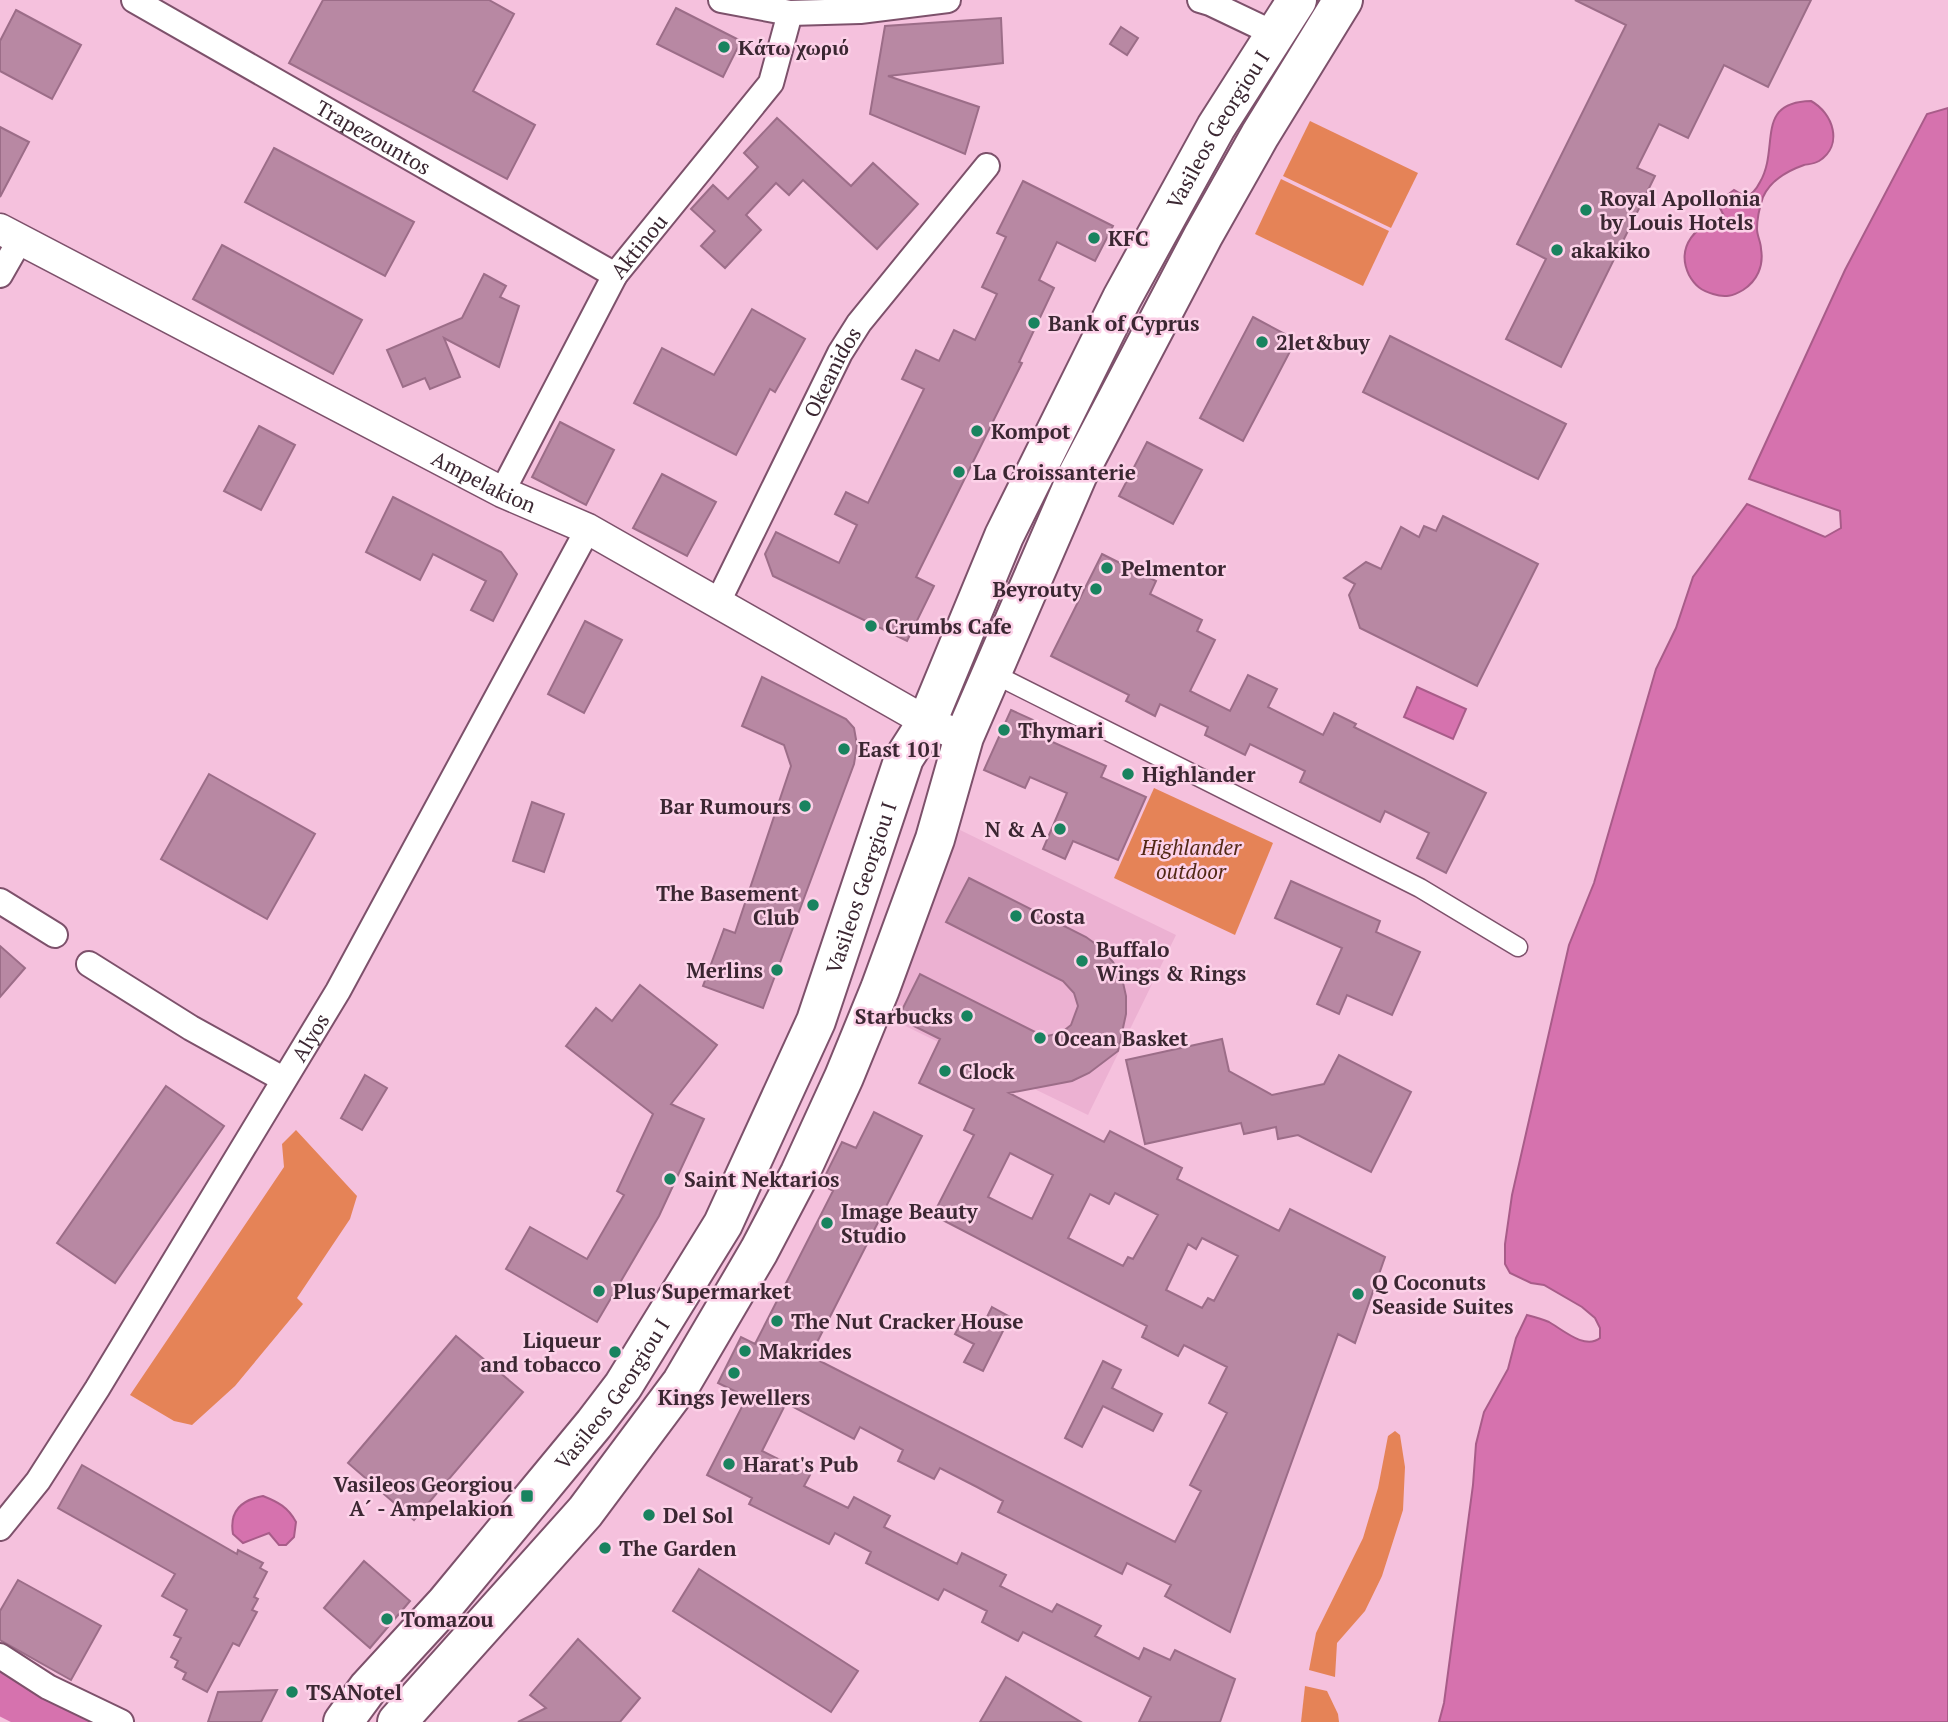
<svg xmlns="http://www.w3.org/2000/svg" width="1948" height="1722" font-family="'PT Serif',serif">
	<rect width="100%" height="100%" fill="#f5c1dd"/>
	<path fill="#ecb1d2" d="M960,830L1176,935L1088,1115L889,1018Z"/>
	<g fill="#e58357">
		<path d="M1310,121L1418,173L1391,228L1283,176Z"/>
		<path d="M1281,179L1389,231L1363,286L1255,234Z"/>
		<path d="M1154,788L1273,843L1235,935L1114,878Z"/>
		<path d="M296,1130L357,1196L350,1219L297,1298L303,1304L235,1386L192,1425L174,1421L130,1395L284,1167L282,1144Z"/>
		<path d="M1395,1431L1400,1435L1405,1467L1403,1510L1382,1576L1365,1611L1337,1643L1335,1677L1309,1670L1316,1633L1363,1538L1378,1488L1388,1436Z"/>
		<path d="M1305,1686L1327,1691L1338,1714L1339,1722H1301Z"/>
	</g>
	<g fill="#d672ae" stroke="#a85c89" stroke-width="2">
		<path d="M1811,101C1833,113 1844,145 1819,161C1814,164 1809,164 1804,165C1787,171 1770,181 1763,197C1760,206 1757,219 1757,229C1757,236 1761,242 1761,249C1764,266 1757,281 1743,290C1733,296 1725,298 1713,294C1702,291 1695,286 1689,275C1675,246 1697,224 1724,216L1718,204V198L1725,197L1734,190L1746,197C1753,194 1757,188 1760,182C1780,148 1754,102 1811,101Z"/>
		<path d="M1948,108V1722H1439L1444,1703L1473,1485L1476,1444L1484,1412L1508,1369L1516,1338L1527,1315C1535,1317 1542,1319 1549,1322C1563,1330 1585,1350 1600,1338V1328L1595,1318L1582,1307L1544,1285L1531,1283L1510,1273L1505,1264V1244L1512,1195L1569,945L1594,883L1656,669L1676,628L1693,577L1747,504L1825,537L1841,528L1840,511L1749,479L1845,270L1927,114Z"/>
		<path d="M1417,687L1466,709L1453,739L1404,717Z"/>
		<path d="M263,1496C278,1502 288,1507 296,1522L294,1537L286,1545H279L269,1533L243,1543L233,1534C229,1511 241,1500 263,1496Z"/>
	</g>
	<g fill="none" stroke-linecap="round" stroke-linejoin="round">
		<path stroke="#d672ae" stroke-width="49" d="M0,1689L65,1722"/>
	</g>
	<g fill="#b888a3" stroke="#9c6d88" stroke-width="2" fill-rule="evenodd">
		<path d="M323,0H489L514,14L473,91L535,125L507,179L289,63Z"/>
		<path d="M1575,0H1811L1768,87L1724,65L1688,138L1659,124L1637,168L1655,176L1561,367L1506,339L1546,259L1517,244L1626,25Z"/>
		<path d="M676,8L741,41L723,77L657,44Z"/>
		<path d="M16,10L81,45L52,99L0,71V41Z"/>
		<path d="M1001,18L1003,63L888,76L979,107L965,154L870,114L885,26Z"/>
		<path d="M1121,27L1138,38L1127,55L1110,44Z"/>
		<path d="M777,118L851,186L873,163L918,204L877,249L803,180L789,195L776,183L746,215L761,230L725,268L701,246L715,231L691,209L713,185L728,199L758,167L744,153Z"/>
		<path d="M0,127L29,142L0,197Z"/>
		<path d="M274,148L414,222L385,276L245,202Z"/>
		<path d="M1023,181L1113,226L1095,261L1057,242L1039,280L1054,288L1019,362L1022,363L916,577L934,586L907,641L773,576L765,554L776,532L839,563L857,525L835,514L846,492L868,503L924,389L902,379L916,350L939,361L954,330L975,340L997,294L982,287L1006,237L997,233Z"/>
		<path d="M222,245L362,320L333,374L193,299Z"/>
		<path d="M484,274L506,286L500,297L519,306L499,367L444,338L460,377L430,389L425,378L403,387L387,350L462,318Z"/>
		<path d="M752,309L805,339L775,392L770,389L736,455L634,403L662,348L714,375Z"/>
		<path d="M1253,317L1296,340L1243,441L1200,418Z"/>
		<path d="M1390,336L1566,424L1538,479L1363,392Z"/>
		<path d="M560,422L614,450L586,505L532,477Z"/>
		<path d="M259,426L295,445L261,510L224,491Z"/>
		<path d="M1147,442L1202,470L1173,524L1119,496Z"/>
		<path d="M662,474L716,502L687,556L633,528Z"/>
		<path d="M393,497L501,552L517,574L493,621L471,610L486,581L433,554L420,580L366,552Z"/>
		<path d="M1443,516L1538,564L1477,686L1360,628L1349,595L1355,584L1344,578L1366,562L1381,569L1401,527L1419,537L1424,526L1436,531Z"/>
		<path d="M1102,554L1156,581L1150,594L1202,620L1197,631L1215,640L1190,691L1230,711L1248,675L1277,689L1268,707L1323,735L1334,713L1356,724L1354,727L1486,793L1446,873L1417,858L1429,833L1385,811L1380,822L1300,782L1305,771L1250,744L1245,755L1205,735L1208,727L1160,704L1155,716L1126,701L1129,695L1051,656Z"/>
		<path d="M585,621L622,640L584,713L548,694Z"/>
		<path d="M762,677L846,719L854,728L857,745L854,764L763,1008L703,986L724,929L735,933L791,766L784,745L742,726Z"/>
		<path d="M1011,710L1033,720L1028,731L1106,766L1101,777L1146,797L1118,860L1073,841L1065,859L1043,849L1067,793L1030,777L1025,788L984,770Z"/>
		<path d="M209,774L315,834L267,919L161,859Z"/>
		<path d="M532,802L564,814L544,872L513,861Z"/>
		<path d="M969,878L1086,937L1101,948L1113,962L1122,978L1126,996V1014L1118,1051L1089,1073L1072,1081L1009,1093L1104,1142L1110,1131L1182,1168L1177,1179L1279,1231L1290,1209L1385,1257L1355,1343L1338,1334L1230,1632L1165,1596L1171,1585L1127,1563L1122,1574L998,1512L1003,1501L977,1487L940,1468L934,1479L898,1461L903,1450L860,1427L854,1439L786,1403L762,1451L810,1475L804,1486L848,1508L854,1497L890,1516L884,1527L957,1564L962,1553L1006,1575L1000,1586L1052,1612L1057,1604L1101,1626L1095,1636L1139,1659L1144,1648L1170,1660L1175,1650L1235,1679L1220,1722H1139L1151,1697L1023,1632L1018,1641L982,1622L987,1611L944,1589L938,1600L866,1563L871,1552L835,1533L829,1544L749,1504L752,1498L707,1475L747,1397L718,1383L741,1337L755,1344L833,1191L821,1184L842,1142L856,1148L874,1112L922,1136L810,1356L1175,1542L1201,1491L1190,1485L1227,1413L1209,1403L1227,1367L1184,1345L1178,1356L1142,1337L1147,1326L933,1215L974,1135L964,1130L974,1109L919,1083L940,1039L898,1018L920,974L1037,1033L1047,1036L1061,1033L1071,1025L1078,1006L1074,993L1063,981L946,922ZM1010,1153L1053,1175L1032,1219L988,1197ZM1115,1193L1158,1215L1133,1259L1128,1257L1123,1266L1068,1238L1090,1194L1109,1204ZM1202,1238L1238,1256L1214,1301L1208,1298L1202,1308L1166,1290L1188,1244L1196,1249Z"/>
		<path d="M1291,881L1380,921L1376,932L1420,952L1392,1015L1347,995L1339,1014L1317,1004L1342,948L1275,918Z"/>
		<path d="M0,946L25,968L0,997Z"/>
		<path d="M640,985L717,1045L671,1104L704,1119L659,1216L597,1322L506,1269L530,1227L587,1259L624,1195L617,1191L653,1114L566,1046L596,1008L612,1021Z"/>
		<path d="M1222,1039L1229,1071L1272,1095L1324,1084L1339,1055L1411,1092L1371,1172L1298,1135L1278,1139L1276,1127L1244,1134L1241,1123L1145,1144L1126,1060Z"/>
		<path d="M365,1075L387,1088L362,1130L341,1118Z"/>
		<path d="M166,1086L224,1126L115,1283L57,1243Z"/>
		<path d="M992,1307L1010,1317L983,1371L964,1362L974,1344L955,1334L965,1316L983,1325Z"/>
		<path d="M456,1336L523,1392L414,1520L348,1463Z"/>
		<path d="M1103,1361L1121,1370L1112,1388L1162,1414L1153,1431L1103,1406L1082,1447L1065,1438Z"/>
		<path d="M82,1465L237,1554L238,1550L263,1563L260,1568L267,1572L254,1597L258,1599L252,1610L257,1612L239,1646L233,1643L207,1692L183,1679L186,1673L175,1667L178,1661L171,1657L181,1638L174,1635L187,1610L162,1596L175,1574L58,1508Z"/>
		<path d="M364,1561L410,1601L370,1648L324,1608Z"/>
		<path d="M699,1569L858,1671L831,1712L673,1611Z"/>
		<path d="M18,1580L101,1626L71,1680L0,1640V1611Z"/>
		<path d="M578,1639L640,1698L620,1722H518L546,1708L530,1695Z"/>
		<path d="M1006,1677L1081,1722H980Z"/>
		<path d="M277,1690L261,1722H208L218,1692Z"/>
	</g>
	<g fill="none" stroke-linecap="round" stroke-linejoin="round">
		<defs>
			<path id="pedestrian" d="M992,673L1420,888L1518,947"/>
			<g id="minor">
				<path id="s1" d="M134,0L615,275"/>
				<path d="M721,0L790,13L860,11L948,0"/>
				<path d="M1200,0L1210,3L1275,34"/>
				<path d="M0,275L20,240"/>
				<path id="s2" d="M502,492L615,275L771,83L790,13"/>
				<path id="s3" d="M717,604L840,353L859,323L987,166"/>
				<path d="M0,901L55,935"/>
				<path d="M89,964L191,1028L283,1079"/>
				<path id="s4" d="M0,1528L38,1481L97,1389L338,991L588,529"/>
				<path d="M0,1656L48,1687L121,1722"/>
			</g>
			<g id="tertiary">
				<path id="s5" d="M0,229L502,492L588,529L927,722L964,737"/>
			</g>
			<g id="primary">
				<path id="s6" d="M343,1722L368,1688L446,1603L594,1424L623,1386L723,1224L816,1021L904,758L927,722L1004,536L1122,298L1216,127L1297,0"/>
				<path d="M397,1722L585,1512L682,1382L759,1251L800,1173L844,1077L880,989L935,839L964,737L1078,474L1203,236L1260,135L1343,0"/>
			</g>
		</defs>
		<use href="#pedestrian" stroke="#7d516b" stroke-width="21"/>
		<use href="#minor" stroke="#7d516b" stroke-width="28"/>
		<use href="#tertiary" stroke="#7d516b" stroke-width="33"/>
		<use href="#primary" stroke="#7d516b" stroke-width="42"/>
		<use href="#pedestrian" stroke="#fff" stroke-width="18"/>
		<use href="#minor" stroke="#fff" stroke-width="24"/>
		<use href="#tertiary" stroke="#fff" stroke-width="30"/>
		<use href="#primary" stroke="#fff" stroke-width="38"/>
	</g>
	<g fill="#19835f" stroke="#fcd1e8" stroke-width="2.5">
		<circle cx="724" cy="47" r="7"/>
		<circle cx="1586" cy="210" r="7"/>
		<circle cx="1094" cy="238" r="7"/>
		<circle cx="1557" cy="250" r="7"/>
		<circle cx="1034" cy="323" r="7"/>
		<circle cx="1262" cy="342" r="7"/>
		<circle cx="977" cy="431" r="7"/>
		<circle cx="959" cy="472" r="7"/>
		<circle cx="1107" cy="568" r="7"/>
		<circle cx="1096" cy="589" r="7"/>
		<circle cx="871" cy="626" r="7"/>
		<circle cx="1004" cy="730" r="7"/>
		<circle cx="844" cy="749" r="7"/>
		<circle cx="1128" cy="774" r="7"/>
		<circle cx="805" cy="806" r="7"/>
		<circle cx="1060" cy="829" r="7"/>
		<circle cx="813" cy="905" r="7"/>
		<circle cx="1016" cy="916" r="7"/>
		<circle cx="1082" cy="961" r="7"/>
		<circle cx="777" cy="970" r="7"/>
		<circle cx="967" cy="1016" r="7"/>
		<circle cx="1040" cy="1038" r="7"/>
		<circle cx="945" cy="1071" r="7"/>
		<circle cx="670" cy="1179" r="7"/>
		<circle cx="827" cy="1223" r="7"/>
		<circle cx="599" cy="1291" r="7"/>
		<circle cx="1358" cy="1294" r="7"/>
		<circle cx="777" cy="1321" r="7"/>
		<circle cx="745" cy="1351" r="7"/>
		<circle cx="615" cy="1352" r="7"/>
		<circle cx="734" cy="1373" r="7"/>
		<circle cx="729" cy="1464" r="7"/>
		<rect x="520" y="1489" width="14" height="14" rx="3.5"/>
		<circle cx="649" cy="1515" r="7"/>
		<circle cx="605" cy="1548" r="7"/>
		<circle cx="387" cy="1619" r="7"/>
		<circle cx="292" cy="1692" r="7"/>
	</g>
	<g text-anchor="middle" dominant-baseline="central" stroke-width="5" stroke-linejoin="round" paint-order="stroke">
		<g font-size="21" font-weight="bold" fill="#3b2732" stroke="#fcd1e8" text-anchor="start">
			<text x="738" y="47">Κάτω χωριό</text>
			<text x="1600" y="198">Royal Apollonia<tspan x="1600" dy="24">by Louis Hotels</tspan></text>
			<text x="1108" y="238">KFC</text>
			<text x="1571" y="250">akakiko</text>
			<text x="1048" y="323">Bank of Cyprus</text>
			<text x="1276" y="342">2let&amp;buy</text>
			<text x="991" y="431">Kompot</text>
			<text x="973" y="472">La Croissanterie</text>
			<text x="1121" y="568">Pelmentor</text>
			<text x="1082" y="589" text-anchor="end">Beyrouty</text>
			<text x="885" y="626">Crumbs Cafe</text>
			<text x="1018" y="730">Thymari</text>
			<text x="858" y="749">East 101</text>
			<text x="1142" y="774">Highlander</text>
			<text x="791" y="806" text-anchor="end">Bar Rumours</text>
			<text x="1046" y="829" text-anchor="end">N &amp; A</text>
			<text x="799" y="893" text-anchor="end">The Basement<tspan x="799" dy="24">Club</tspan></text>
			<text x="1030" y="916">Costa</text>
			<text x="1096" y="949">Buffalo<tspan x="1096" dy="24">Wings &amp; Rings</tspan></text>
			<text x="763" y="970" text-anchor="end">Merlins</text>
			<text x="953" y="1016" text-anchor="end">Starbucks</text>
			<text x="1054" y="1038">Ocean Basket</text>
			<text x="959" y="1071">Clock</text>
			<text x="684" y="1179">Saint Nektarios</text>
			<text x="841" y="1211">Image Beauty<tspan x="841" dy="24">Studio</tspan></text>
			<text x="1372" y="1282">Q Coconuts<tspan x="1372" dy="24">Seaside Suites</tspan></text>
			<text x="613" y="1291">Plus Supermarket</text>
			<text x="791" y="1321">The Nut Cracker House</text>
			<text x="601" y="1340" text-anchor="end">Liqueur<tspan x="601" dy="24">and tobacco</tspan></text>
			<text x="759" y="1351">Makrides</text>
			<text x="734" y="1397" text-anchor="middle">Kings Jewellers</text>
			<text x="743" y="1464">Harat's Pub</text>
			<text x="513" y="1484" text-anchor="end">Vasileos Georgiou<tspan x="513" dy="24">A´ - Ampelakion</tspan></text>
			<text x="663" y="1515">Del Sol</text>
			<text x="619" y="1548">The Garden</text>
			<text x="401" y="1619">Tomazou</text>
			<text x="306" y="1692">TSANotel</text>
		</g>
		<g font-size="21" fill="#3b2732" stroke="#fcd1e8">
			<text stroke="none"><textPath href="#s6" startOffset="1832">Vasileos Georgiou I</textPath></text>
			<text stroke="none"><textPath href="#s1" startOffset="276">Trapezountos</textPath></text>
			<text stroke="none"><textPath href="#s2" startOffset="282">Aktinou</textPath></text>
			<text stroke="none"><textPath href="#s3" startOffset="259">Okeanidos</textPath></text>
			<text stroke="none"><textPath href="#s5" startOffset="546">Ampelakion</textPath></text>
			<text stroke="none"><textPath href="#s6" startOffset="992">Vasileos Georgiou I</textPath></text>
			<text stroke="none"><textPath href="#s4" startOffset="581">Alyos</textPath></text>
			<text stroke="none"><textPath href="#s6" startOffset="425">Vasileos Georgiou I</textPath></text>
		</g>
		<g font-size="21" font-style="italic" fill="#522814" stroke="#fcd1e8">
			<text x="1191" y="847">Highlander<tspan x="1191" dy="24">outdoor</tspan></text>
		</g>
	</g>
</svg>
